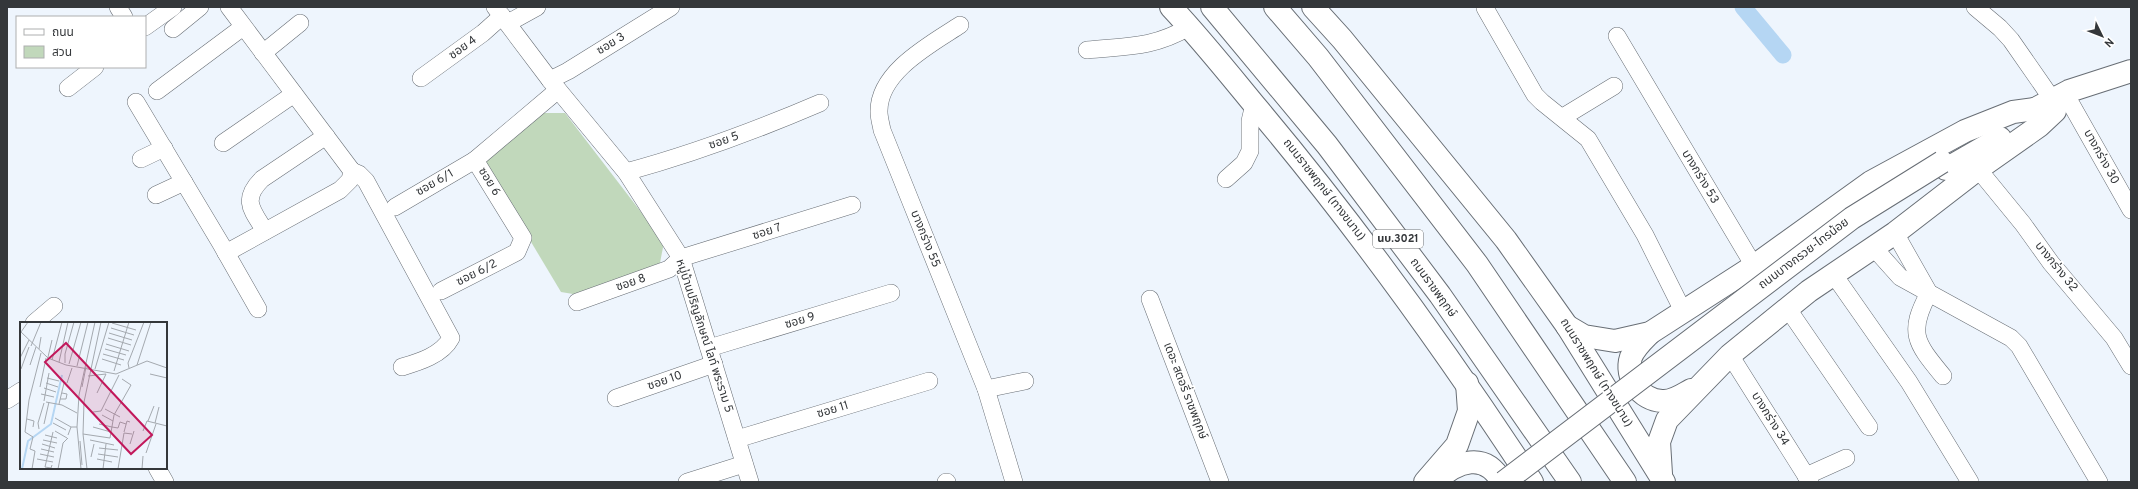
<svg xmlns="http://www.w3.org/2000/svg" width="2138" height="489" font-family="Overpass,'Noto Sans Thai',sans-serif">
	<rect width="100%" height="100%" fill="#eef5fd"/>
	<path fill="#c1d8bb" d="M542,113H565L664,242L660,263L579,295L561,292L482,160Z"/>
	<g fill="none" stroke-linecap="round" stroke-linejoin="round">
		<path stroke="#b5d6f3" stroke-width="17" d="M1743,7L1783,55"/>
		<defs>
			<g id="minor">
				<path d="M118,7L124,17"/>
				<path d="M495,7L550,80L626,172L681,258L750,482"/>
				<path d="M1975,7L2000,28L2011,40L2052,99"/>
				<path d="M1485,8L1535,95L1542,102L1588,139L1645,235L1684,313"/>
				<path d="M508,23L537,7"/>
				<path d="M960,25C931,44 878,72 879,112C879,118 881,124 882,130L986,389L1014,482"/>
				<path d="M145,27L173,7"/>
				<path d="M173,29L200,7"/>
				<path d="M1617,36L1754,266"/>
				<path d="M1087,50C1127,46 1153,48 1189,27"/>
				<path d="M263,53L300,23"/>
				<path d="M421,78L483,33L502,16"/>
				<path d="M550,80L568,71L671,7"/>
				<path d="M68,88L95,67"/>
				<path d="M157,91L243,27"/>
				<path d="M136,102L221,244L258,309"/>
				<path d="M2071,104L2131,210"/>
				<path d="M1563,117L1614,86"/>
				<path d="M223,143L294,94"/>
				<path d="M141,159L164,148"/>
				<path d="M1978,169L2023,224L2051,263L2114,338L2131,366"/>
				<path d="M352,171L359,174L366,181L451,338C442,355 419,362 402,367"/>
				<path d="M626,172C693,154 757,130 820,103"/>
				<path d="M1226,179L1244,163L1250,151V121L1254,104"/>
				<path d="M156,195L184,182"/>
				<path d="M395,207L475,160"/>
				<path d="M265,231C252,210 241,200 262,179L326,136"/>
				<path d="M1895,233L1929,293L2011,338L2019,346L2099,482"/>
				<path d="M1874,248L1900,277L1929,293C1907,333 1916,343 1943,376"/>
				<path d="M226,253L340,190L350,180L352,171L229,7"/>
				<path d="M1834,275L1909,382L1970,482"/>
				<path d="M441,291L517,252L523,238L475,160L558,90"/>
				<path d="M1150,299L1220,482"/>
				<path d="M577,302L669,269L681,258L852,205"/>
				<path d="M1788,309L1869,427"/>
				<path d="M34,323L54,306"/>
				<path d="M709,348L891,293"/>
				<path d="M1730,355L1810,482"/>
				<path d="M986,389L1025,381"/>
				<path d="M616,398L714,364"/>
				<path d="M7,400L21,391"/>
				<path d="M737,439L929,381"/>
				<path d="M157,468L165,482"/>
				<path d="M1806,476L1846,458"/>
				<path d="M687,482L744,464"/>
				<path d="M946,482H947"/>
			</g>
			<g id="major">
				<path d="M1171,7C1201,39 1229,74 1257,108C1357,227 1447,352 1532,482"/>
				<path d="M1212,7L1327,145L1440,295L1570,482"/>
				<path d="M1275,7L1318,57L1477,264L1625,482"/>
				<path d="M1313,7L1342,39L1506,240L1567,326L1664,482"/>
				<path d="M2033,110L2069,91L2131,71"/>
				<path d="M1946,169L2000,138"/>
				<path d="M1567,326L1584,336L1615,341L1650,333L1754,266L1871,182L1965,131L2013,112L2035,109"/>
				<path d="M1650,333C1643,340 1635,347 1631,357C1624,378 1641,400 1662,401C1673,402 1682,395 1691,390"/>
				<path d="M1661,474L1659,442L1667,420L1730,355L1809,291L1895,233L1978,169L2039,126L2055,111"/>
				<path d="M1436,481C1457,461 1485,451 1502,482"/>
				<path d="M1425,482L1457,445L1469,411L1467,383"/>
			</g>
		</defs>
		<use href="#minor" stroke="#686e75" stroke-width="18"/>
		<use href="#major" stroke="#686e75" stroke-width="24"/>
		<use href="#minor" stroke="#fff" stroke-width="17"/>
		<use href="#major" stroke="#fff" stroke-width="22"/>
		<defs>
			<path id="major-bridge" d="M1504,482L1852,218L1942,162"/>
		</defs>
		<use href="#major-bridge" stroke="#686e75" stroke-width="24" stroke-linecap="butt"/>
		<use href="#major-bridge" stroke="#fff" stroke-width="22"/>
	</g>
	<g text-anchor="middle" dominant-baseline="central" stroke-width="3.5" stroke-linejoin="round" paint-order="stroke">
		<rect fill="#fff" stroke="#717375" stroke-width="1" x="1373" y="230" width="50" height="18" rx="3"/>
		<g font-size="11" font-weight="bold" fill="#34373a">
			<text x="1398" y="239">นบ.3021</text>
		</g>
		<g font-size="12" fill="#34373a" stroke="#fff">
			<text transform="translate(611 44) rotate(-32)">ซอย 3</text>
			<text transform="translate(463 48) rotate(-36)">ซอย 4</text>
			<text transform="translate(724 141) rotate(-19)">ซอย 5</text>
			<text transform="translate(2101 157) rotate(61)">บางกร่าง 30</text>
			<text transform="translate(1700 177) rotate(59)">บางกร่าง 53</text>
			<text transform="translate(489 182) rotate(58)">ซอย 6</text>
			<text transform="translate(435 183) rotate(-30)">ซอย 6/1</text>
			<text transform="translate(1324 190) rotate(52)">ถนนราชพฤกษ์ (ทางขนาน)</text>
			<text transform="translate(767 232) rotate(-18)">ซอย 7</text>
			<text transform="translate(925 239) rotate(68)">บางกร่าง 55</text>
			<text transform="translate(1804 254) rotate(-37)">ถนนบางกรวย-ไทรน้อย</text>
			<text transform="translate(2056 267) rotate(51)">บางกร่าง 32</text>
			<text transform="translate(477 273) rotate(-27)">ซอย 6/2</text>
			<text transform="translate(631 283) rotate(-19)">ซอย 8</text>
			<text transform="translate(1433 288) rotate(54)">ถนนราชพฤกษ์</text>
			<text transform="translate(800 321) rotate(-17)">ซอย 9</text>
			<text transform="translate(704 336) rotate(72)">หมู่บ้านปริญลักษณ์ ไลท์ พระราม 5</text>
			<text transform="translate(1596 373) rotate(58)">ถนนราชพฤกษ์ (ทางขนาน)</text>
			<text transform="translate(665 381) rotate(-19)">ซอย 10</text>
			<text transform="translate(1185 391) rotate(69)">เดอะ สตอรี่ ราชพฤกษ์</text>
			<text transform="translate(833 410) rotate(-17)">ซอย 11</text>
			<text transform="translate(1770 419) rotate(58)">บางกร่าง 34</text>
		</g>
	</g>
	<g transform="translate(20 322)">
		<rect width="147" height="147" fill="#eef5fd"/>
		<path fill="none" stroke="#b5d6f3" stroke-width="2" d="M2,147L8,119L31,102L42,53"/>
		<path fill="none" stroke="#a4a9af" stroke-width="1" d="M92,1L116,8M91,6L114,13M0,9L28,36L46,43L96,52L127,39L147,46M1,10L8,0M89,11L112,18M88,16L111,23M86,22L109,29M11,24L21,0M19,27L21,15M85,27L106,33M83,32L104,38M28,35L32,18M0,36L9,18M82,37L101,43M32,38L42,0M39,40L48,0M45,41V32L54,0M49,42L61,0M10,43L16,25M117,43L131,0M57,44L68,0M109,46L108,41L124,0M1,47L9,25M75,47L89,0M94,49L109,0M130,52L147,56M68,54L86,52M27,56L39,59M26,61L38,65M47,61L52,46M20,65L26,36M62,65L66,45M24,66L36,70M77,71L86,52M21,72L34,75M40,77H46L47,72L42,71M24,79L29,51M26,80L42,83L57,91M39,82L44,61M139,85L135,101L147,104M85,87L100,95M73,90L81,89L99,53M82,93L93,99M35,96L51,105M7,97L14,99L13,105M128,99L134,84M33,101L46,108M24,102L29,80M79,102L92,105M73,105L91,110M92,105L98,106L100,100L106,102M19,107L18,101L24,81M35,109L47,116M123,109L127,99L135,101M104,110L107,99L110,100M63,112L90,116L94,93L111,63L102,57M25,113L37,116M48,113L51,105H57M23,118L37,121M70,118L94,123M60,119L62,143M22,122L35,126M110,122L114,109M79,126L98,128M21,127L34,130M126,131L136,102M20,132L34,135M78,132L98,135M71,135L74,122M17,137L33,140M77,137L92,140M32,143L31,146L25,145L33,110M12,147L15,129L10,127L13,115L5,110L9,78L21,31M38,147L43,121L48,116M61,147L57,105L59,73L75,0M67,147L63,112L64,80L81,0M83,147L86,122M98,147L104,111L112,112M122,147L123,134"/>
		<path fill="#c2185b" fill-opacity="0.15" stroke="#c2185b" stroke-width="2" d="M46,21L132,113L111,132L25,40Z"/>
		<rect width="147" height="147" fill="none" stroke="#34373a" stroke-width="2"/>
	</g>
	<rect width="2138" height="489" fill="none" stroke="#34373a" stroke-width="16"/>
	<rect x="16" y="16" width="130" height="52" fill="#ffffff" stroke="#aeafb0"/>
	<rect x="24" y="29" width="20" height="6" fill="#ffffff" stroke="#aeafb0"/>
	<text x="52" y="36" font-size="12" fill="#34373a">ถนน</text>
	<rect x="24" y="46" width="20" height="12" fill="#c1d8bb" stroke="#aeafb0"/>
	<text x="52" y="56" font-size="12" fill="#34373a">สวน</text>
	<g transform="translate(2102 36) rotate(133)" stroke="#ffffff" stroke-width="3" paint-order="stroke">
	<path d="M0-3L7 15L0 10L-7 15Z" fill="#34373a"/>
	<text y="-6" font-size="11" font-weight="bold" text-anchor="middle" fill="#34373a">N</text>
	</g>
</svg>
